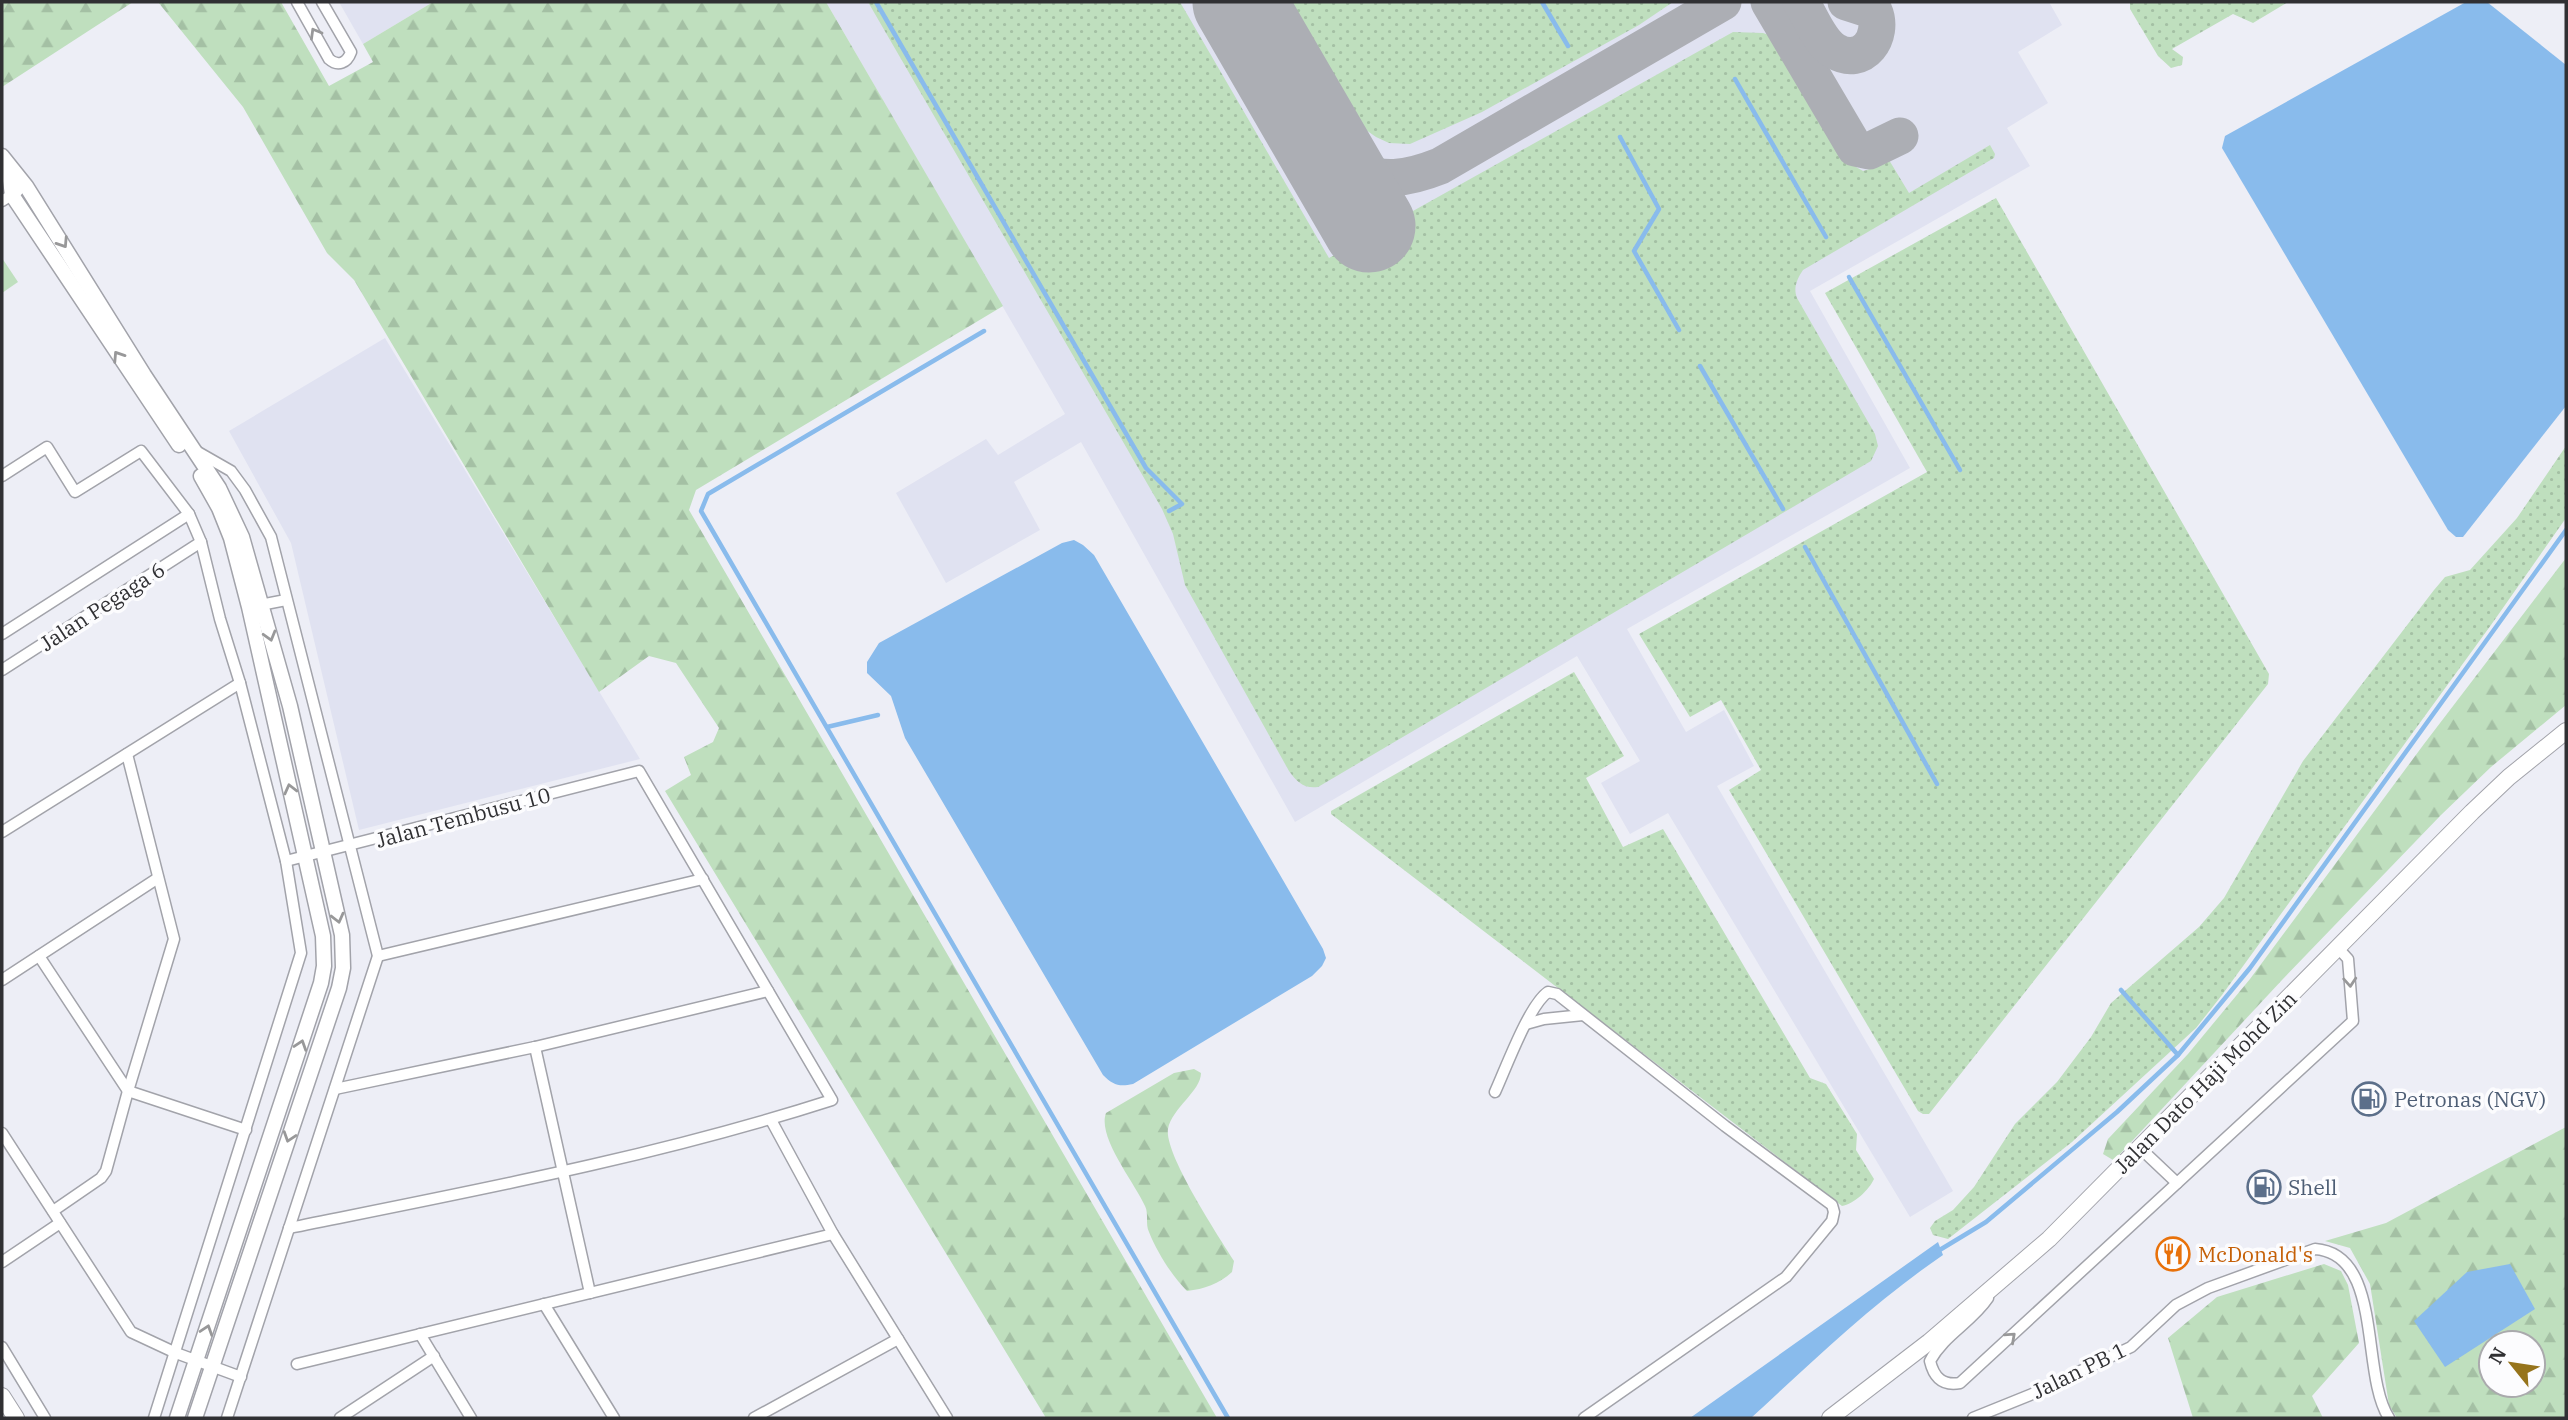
<svg xmlns="http://www.w3.org/2000/svg" width="2568" height="1420" font-family="'IBM Plex Serif',serif">
	<defs>
		<pattern id="grass-dots" width="8" height="8" patternUnits="userSpaceOnUse" patternTransform="scale(1.75)"><rect width="8" height="8" fill="#bfdfbe"/><path d="M2 2h.1M6 6h.1" fill="none" stroke="#a4c0a4" stroke-width="1.8" stroke-linecap="round"/></pattern>
		<pattern id="forest-firs" width="22" height="20" patternUnits="userSpaceOnUse" patternTransform="scale(1.75)"><rect width="22" height="20" fill="#bfdfbe"/><path d="M5 1l3.5 6h-7zM16 11l3.5 6h-7z" fill="#a4c0a4"/></pattern>
	</defs>
	<rect width="100%" height="100%" fill="#edeef6"/>
	<g fill="#e0e2f1">
		<path d="M339,2H433L363,44Z"/>
		<path d="M826,2H2049L2062,25L2018,52L2048,103L2007,128L2030,166L1810,291L1910,468L1627,629L1686,732L1724,710L1754,766L1717,786L1953,1191L1910,1217L1668,813L1630,834L1601,783L1640,761L1577,656L1295,822L1081,442L1014,482L1040,530L946,583L896,493L986,439L998,455L1065,414Z"/>
		<path d="M385,338L640,759L359,830L291,543L229,431Z"/>
	</g>
	<g fill="url(#grass-dots)">
		<path d="M868,2H1180L1329,258L1733,32L1763,33L1775,37L1832,139L1849,163L1863,171L1877,167L1889,160L1909,193L1990,145L1995,154L1994,158L1803,270C1797,279 1793,288 1797,298L1875,434L1878,446L1871,461L1318,787C1304,789 1297,782 1289,771L1185,585L1173,534L1162,509Z"/>
		<path d="M1291,2H1673L1639,25L1482,112L1410,144L1389,143L1376,137L1366,130Z"/>
		<path d="M2130,2H2288L2253,23L2233,14L2172,49L2183,57L2182,65L2171,68L2158,56L2130,9Z"/>
		<path d="M1996,198L2269,674L2268,684L1929,1114H1923L1918,1111L1729,790L1761,770L1721,700L1690,717L1639,634L1927,472L1825,293Z"/>
		<path d="M2566,446V518L2491,625L2222,995L2196,1028L2072,1142L1948,1239L1933,1235L1930,1228L1935,1221L1953,1210L1974,1187L2015,1124L2057,1082L2091,1037L2111,1003L2199,927L2224,898L2303,761L2434,590L2445,577L2470,570L2517,518Z"/>
		<path d="M1574,672L1624,756L1586,778L1623,847L1663,829L1810,1078L1826,1084L1857,1134L1856,1150L1874,1179C1869,1190 1854,1204 1842,1206L1331,814V811Z"/>
	</g>
	<g fill="url(#forest-firs)" fill-rule="evenodd">
		<path d="M2,2H133L2,87Z"/>
		<path d="M158,2H281L329,86L373,62L363,44L433,2H826L1003,306L696,490L689,510L1217,1418H1046L665,791L691,775L684,757L713,742L719,728L676,663L649,656L599,692L354,280L327,253L243,107Z"/>
		<path d="M2566,558V705L2491,767L2441,815L2282,980L2120,1154L2113,1160L2103,1154L2108,1139L2188,1054L2250,979L2424,744Z"/>
		<path d="M1194,1069L1201,1073C1201,1091 1172,1108 1168,1129C1164,1154 1219,1237 1234,1261L1232,1272C1219,1284 1204,1289 1187,1291C1172,1276 1157,1252 1149,1232C1145,1224 1149,1214 1145,1206C1135,1183 1097,1137 1106,1113L1174,1073Z"/>
		<path d="M2566,1127V1418H2397L2389,1405L2370,1284L2350,1248L2325,1241L2386,1223ZM2491,1343H2533V1385H2491Z"/>
		<path d="M2324,1264L2341,1271L2348,1285L2359,1343L2312,1396L2323,1418H2193L2168,1338L2217,1297Z"/>
	</g>
	<path fill="#bfdfbe" d="M2,258L18,282L2,293Z"/>
	<g fill="#89bbec">
		<path d="M2466,2H2487L2566,65V406L2463,537H2456L2448,530L2222,148L2225,136Z"/>
		<path d="M1074,540L1083,545L1094,555L1323,949L1326,958L1322,966L1312,976L1133,1084C1119,1087 1113,1085 1103,1075L905,738L891,696L867,673V662L879,643L1062,543Z"/>
		<path d="M1938,1242L1943,1255C1874,1302 1813,1361 1751,1418H1690Z"/>
		<path d="M2510,1264L2535,1309L2445,1367L2414,1321L2467,1272Z"/>
	</g>
	<g fill="none" stroke-linecap="round" stroke-linejoin="round">
		<g stroke="#89bbec" stroke-width="4.5">
			<path d="M876,2L1146,468L1182,504L1169,511"/>
			<path d="M1542,2L1568,46"/>
			<path d="M1735,79L1826,237"/>
			<path d="M1620,137L1659,209L1634,251L1679,330"/>
			<path d="M1849,277L1960,470"/>
			<path d="M984,331L708,494L701,511L1228,1418"/>
			<path d="M1700,366L1783,509"/>
			<path d="M1805,547L1937,784"/>
			<path d="M827,727L878,715"/>
			<path d="M2121,990L2178,1055"/>
			<path d="M1938,1251L1986,1222L2117,1112L2178,1055L2250,968L2566,530"/>
		</g>
		<g stroke="#acaeb4" stroke-width="37">
			<path d="M1769,2L1855,148L1869,151L1900,136"/>
			<path d="M1801,2C1811,17 1819,42 1835,51C1863,68 1885,36 1874,11L1846,2"/>
			<path d="M1303,112C1346,167 1367,195 1440,166L1723,2"/>
		</g>
		<path stroke="#acaeb4" stroke-width="93" d="M1239,2L1369,226"/>
		<defs>
			<g id="minor">
				<path d="M297,2L329,59C338,67 347,63 351,52L322,2"/>
				<path d="M2,201L18,191"/>
				<path d="M196,451L231,471L245,490L271,537L378,956L227,1418"/>
				<path d="M2,476L47,447L75,492L141,451L189,514L201,542L220,619L240,683L286,861L301,953L154,1418"/>
				<path d="M255,606L286,600"/>
				<path d="M2,634L189,514"/>
				<path d="M2,670L201,542"/>
				<path d="M2,832L240,683"/>
				<path d="M286,861L639,771L832,1100C655,1157 472,1191 289,1228"/>
				<path d="M39,956L128,1091L246,1130"/>
				<path d="M378,956L703,879"/>
				<path d="M2,980L158,878"/>
				<path d="M1526,1024L1544,1019L1583,1015"/>
				<path d="M535,1047L590,1293"/>
				<path d="M335,1089L535,1047L768,991"/>
				<path d="M1495,1092C1506,1068 1529,1005 1548,992L1557,994L1725,1126L1832,1205L1834,1212L1832,1221L1786,1277L1584,1418"/>
				<path d="M771,1120L833,1234L947,1418"/>
				<path d="M2,1133L131,1332L176,1353L241,1377"/>
				<path d="M2140,1148L2177,1183"/>
				<path d="M53,1211L101,1178L106,1171L128,1091L174,939L127,754"/>
				<path d="M2,1262L60,1223"/>
				<path d="M1988,1298C1972,1322 1944,1335 1930,1361C1934,1378 1943,1386 1960,1383L2353,1021L2348,959L2338,948"/>
				<path d="M544,1304L614,1418"/>
				<path d="M420,1334L471,1418"/>
				<path d="M2,1347L45,1418"/>
				<path d="M297,1364L833,1234"/>
				<path d="M340,1418L434,1356"/>
				<path d="M754,1418L898,1339"/>
				<path d="M1973,1418L2030,1395L2131,1347L2176,1305L2208,1288L2315,1249C2384,1254 2360,1374 2389,1418"/>
			</g>
			<g id="tertiary">
				<path d="M2,156L26,186L144,375L219,488L242,537L290,706L342,935L343,968L339,988L195,1418"/>
				<path d="M8,166L12,195L179,445"/>
				<path d="M177,1418L321,983L324,966L323,936L249,607L231,538L219,508L201,476"/>
			</g>
			<g id="secondary">
				<path d="M2,1396L16,1418"/>
				<path d="M1830,1418L1929,1342L2049,1239L2472,812L2509,777L2566,731"/>
			</g>
		</defs>
		<use href="#minor" stroke="#a2a3aa" stroke-width="13"/>
		<use href="#tertiary" stroke="#a2a3aa" stroke-width="17"/>
		<use href="#secondary" stroke="#a2a3aa" stroke-width="18"/>
		<use href="#minor" stroke="#fff" stroke-width="10"/>
		<use href="#tertiary" stroke="#fff" stroke-width="14"/>
		<use href="#secondary" stroke="#fff" stroke-width="16"/>
	</g>
	<defs><path id="oneway-chevron" d="M-2-3.5L2.5 0L-2 3.5" fill="none" stroke-width="1.6" stroke-linecap="round" stroke-linejoin="round" transform="scale(1.75)"/></defs>
	<g stroke="#989899">
		<use href="#oneway-chevron" transform="translate(315 33) rotate(-120)"/>
		<use href="#oneway-chevron" transform="translate(63 243) rotate(57)"/>
		<use href="#oneway-chevron" transform="translate(118 356) rotate(-123)"/>
		<use href="#oneway-chevron" transform="translate(270 636) rotate(74)"/>
		<use href="#oneway-chevron" transform="translate(290 789) rotate(-104)"/>
		<use href="#oneway-chevron" transform="translate(338 918) rotate(76)"/>
		<use href="#oneway-chevron" transform="translate(2350 982) rotate(86)"/>
		<use href="#oneway-chevron" transform="translate(301 1045) rotate(-72)"/>
		<use href="#oneway-chevron" transform="translate(289 1137) rotate(108)"/>
		<use href="#oneway-chevron" transform="translate(207 1330) rotate(-72)"/>
		<use href="#oneway-chevron" transform="translate(2011 1337) rotate(-42)"/>
	</g>
	<defs>
		<symbol id="fuel-ring" viewBox="-11 -11 22 22"><circle r="9.5" fill="#fcfcfe" stroke="#5c6f8a" stroke-width="1.5"/><path d="M-5.5-6h7V0h2V4h1.3V-2.5L3-4.5l.8-.8L6-3V5H2.5V1h-1V6h-7ZM-4.2-4.7v3.2H.2V-4.7Z" fill="#5c6f8a"/></symbol>
		<symbol id="restaurant-ring" viewBox="-11 -11 22 22"><circle r="9.5" fill="#fcfcfe" stroke="#e8710a" stroke-width="1.5"/><path d="M-5-6h1v4h1v-4h1v4h1v-4h1v5L-1.5 .5V6h-2V.5L-5-1ZM5-6V6H3V1.5H1.5Q1.5-4 5-6Z" fill="#e8710a"/></symbol>
	</defs>
	<g fill-rule="evenodd">
		<use href="#fuel-ring" x="2350" y="1080" width="38" height="38"/>
		<use href="#fuel-ring" x="2245" y="1168" width="38" height="38"/>
		<use href="#restaurant-ring" x="2154" y="1235" width="38" height="38"/>
	</g>
	<g text-anchor="middle" dominant-baseline="central" stroke-width="7" stroke-linejoin="round" paint-order="stroke">
		<g font-size="21" fill="#303033" stroke="#fcfcfe">
			<text transform="translate(102 606) rotate(-33)">Jalan Pegaga 6</text>
			<text transform="translate(463 817) rotate(-15)">Jalan Tembusu 10</text>
			<text transform="translate(2205 1082) rotate(-45)">Jalan Dato Haji Mohd Zin</text>
			<text transform="translate(2079 1370) rotate(-26)">Jalan PB 1</text>
		</g>
		<g font-size="21" fill="#4e5e75" stroke="#fcfcfe" text-anchor="start">
			<text x="2394" y="1099">Petronas (NGV)</text>
			<text x="2288" y="1187">Shell</text>
		</g>
		<g font-size="21" fill="#c56008" stroke="#fcfcfe" text-anchor="start">
			<text x="2198" y="1254">McDonald's</text>
		</g>
	</g>
	<rect width="2568" height="1420" fill="none" stroke="#303033" stroke-width="7"/>
	<g transform="translate(2512 1364) rotate(300)"><circle r="33" fill="#fcfcfe" stroke="#aaaaad" stroke-width="2"/>
	<path d="M0-5L12 26L0 18L-12 26Z" fill="#96741c"/>
	<text y="-10" font-size="19" font-weight="bold" text-anchor="middle" fill="#303033">N</text>
	</g>
</svg>
